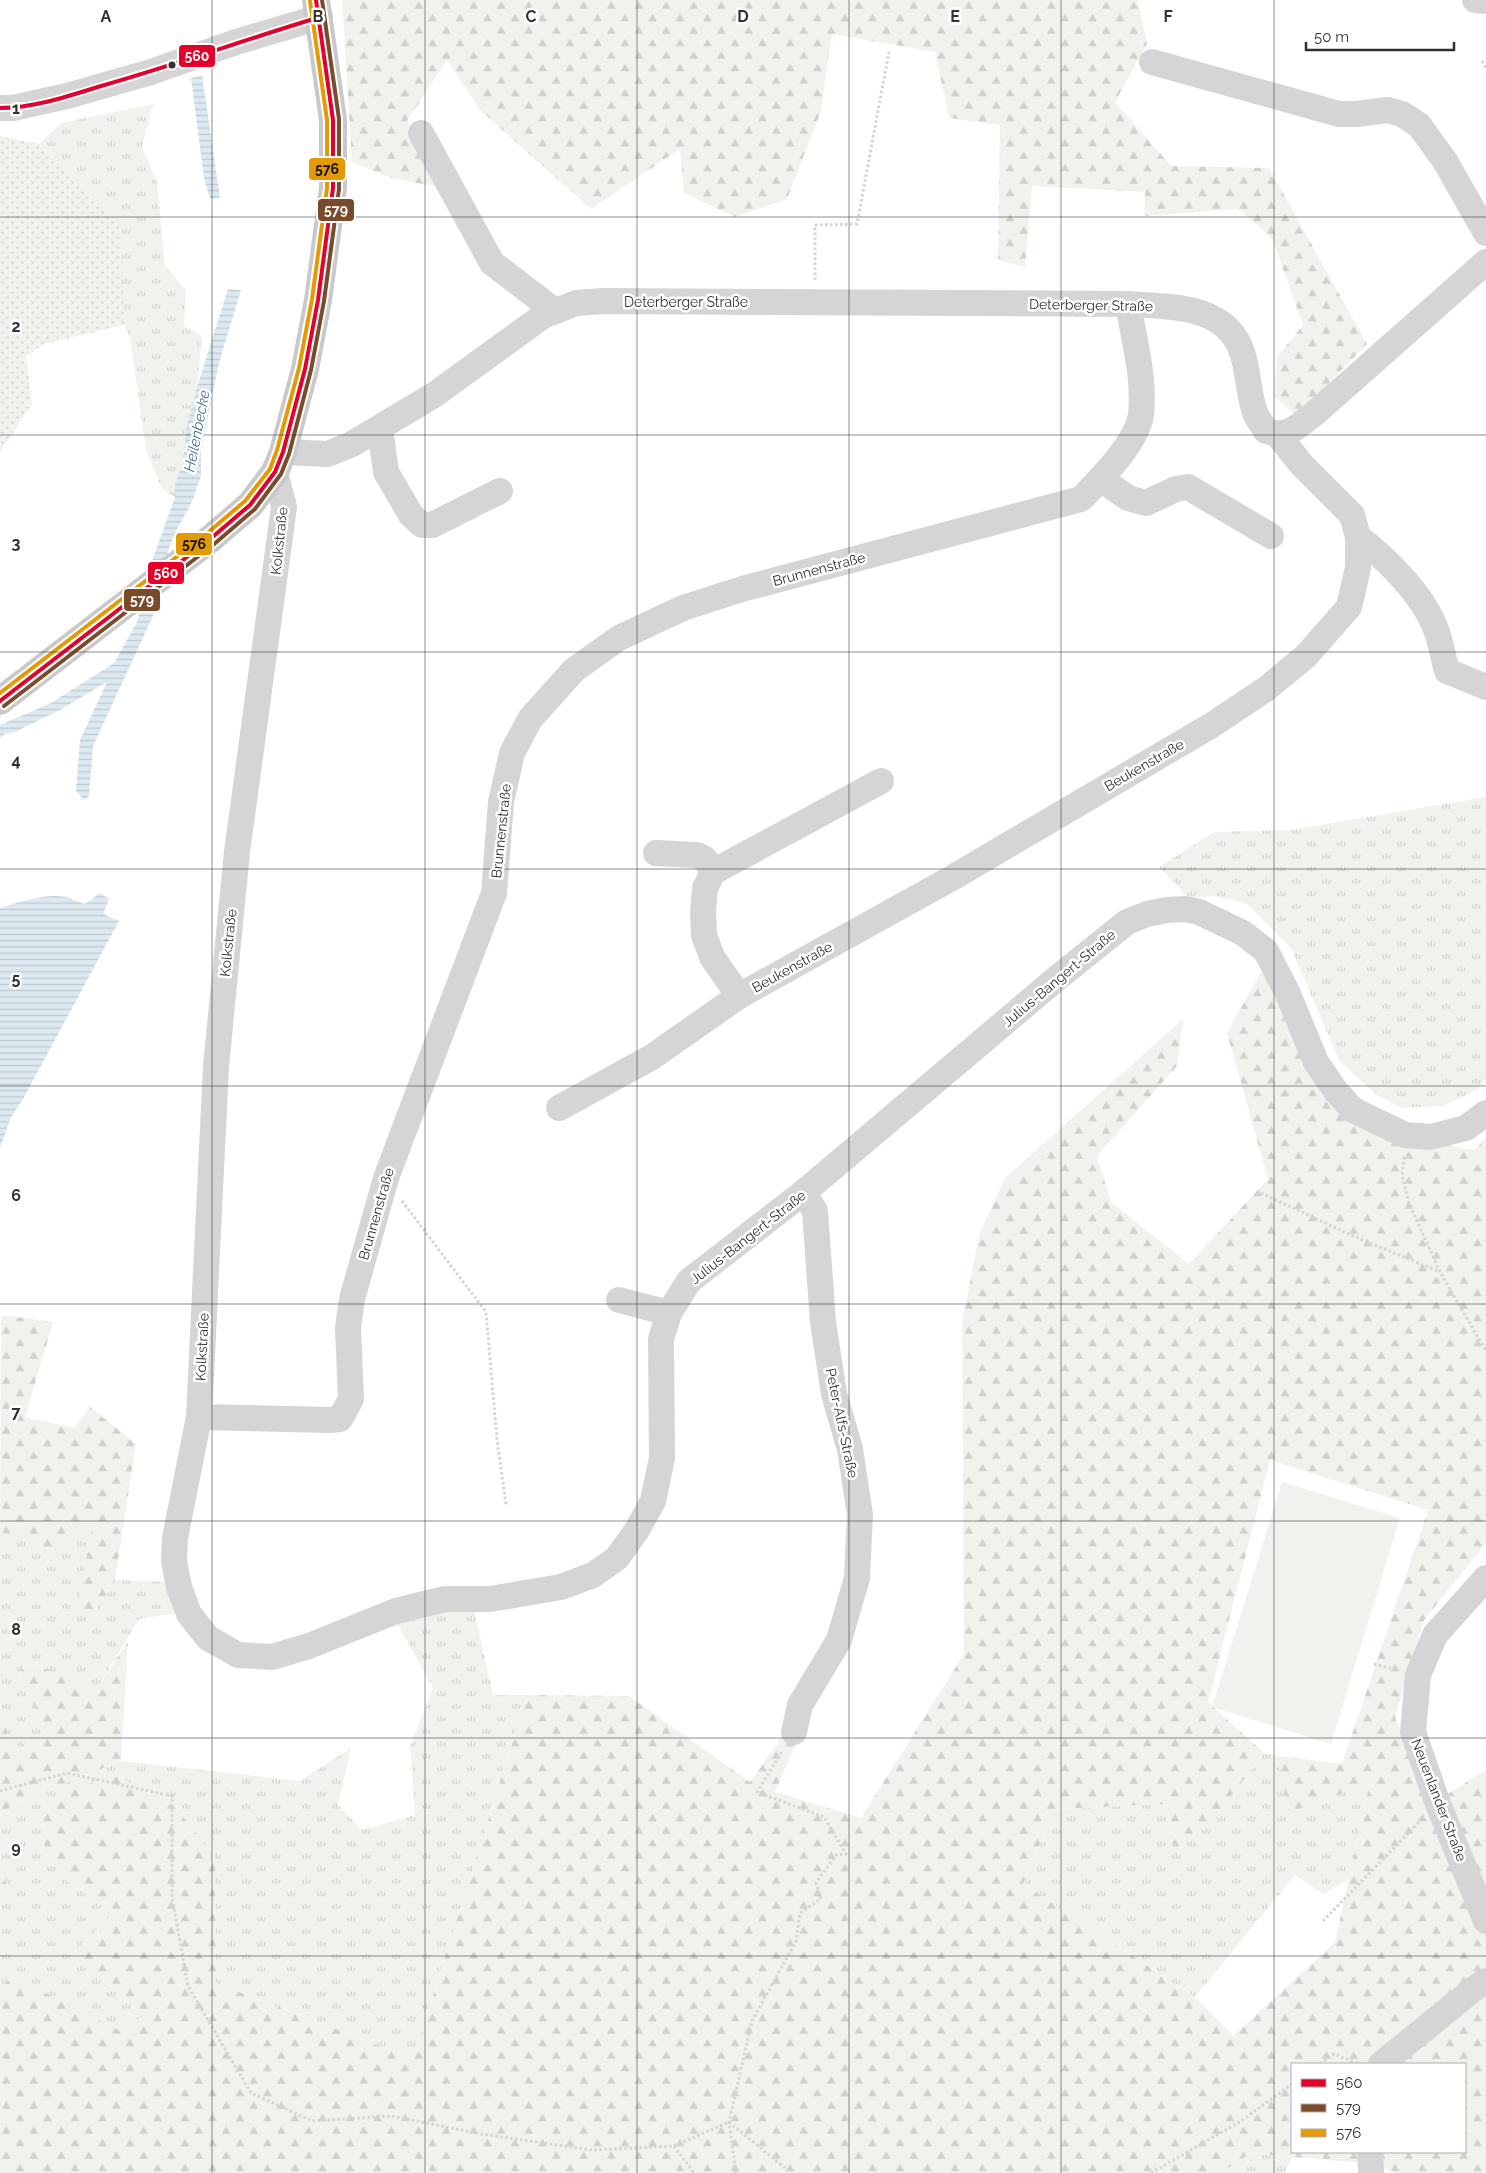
<svg xmlns="http://www.w3.org/2000/svg" width="1486" height="2173" font-family="Raleway,sans-serif">
	<defs>
		<pattern id="grass-tufts" width="24" height="20" patternUnits="userSpaceOnUse" patternTransform="scale(1.25)"><rect width="24" height="20" fill="#f0f3ed"/><path d="M3 7l-1-3M5 7V3M7 7l1-3M15 17l-1-3M17 17v-4M19 17l1-3" fill="none" stroke="#ced1cc"/></pattern>
		<pattern id="forest-firs" width="22" height="20" patternUnits="userSpaceOnUse" patternTransform="scale(1.25)"><rect width="22" height="20" fill="#f0f3ed"/><path d="M5 1l3.5 6h-7zM16 11l3.5 6h-7z" fill="#ced1cc"/></pattern>
		<pattern id="garden-dots" width="8" height="8" patternUnits="userSpaceOnUse" patternTransform="scale(1.25)"><rect width="8" height="8" fill="#f0f3ed"/><path d="M2 2h.1M6 6h.1" fill="none" stroke="#ced1cc" stroke-width="1.8" stroke-linecap="round"/></pattern>
		<pattern id="water-rules" width="6" height="5" patternUnits="userSpaceOnUse" patternTransform="scale(1.25)"><rect width="6" height="5" fill="#dde9f1"/><path d="M0 2.5h6" fill="none" stroke="#bec8cf"/></pattern>
	</defs>
	<rect width="100%" height="100%" fill="#fff"/>
	<g fill="url(#grass-tufts)">
		<path d="M153,104L142,147L157,182L165,266L186,290L184,326L202,336L197,387L187,424L183,462L175,485V497L162,489L146,450L130,337L124,325L119,221L39,144L61,123Z"/>
		<path d="M1486,797V1079L1475,1091L1442,1106L1402,1108L1374,1093L1339,1060L1291,948L1247,904L1216,896L1188,897L1159,867L1214,832L1292,830Z"/>
		<path d="M93,1523L96,1610L115,1580L168,1582L177,1613L139,1619L97,1689L33,1664L18,1671L46,1731L13,1750L0,1709V1531L52,1550Z"/>
		<path d="M473,1605L493,1695H527L413,2059L216,1983L215,1856L66,1880L114,1913L75,1952L143,2016L121,2032L15,1978L0,1985V1909L10,1889L0,1874V1815L17,1802L121,1761L300,1781L351,1748L338,1805L362,1830L415,1815L410,1747L433,1688L393,1616Z"/>
		<path d="M1264,1753L1279,1756L1289,1812L1370,1782L1349,1879L1323,1894L1295,1875L1195,1997L1023,1884L1055,1809L1167,1804L1173,1850L1210,1824Z"/>
		<path d="M1251,2153L1292,2157L1285,2173H1220Z"/>
	</g>
	<g fill="url(#forest-firs)" fill-rule="evenodd">
		<path d="M342,0H1138L1147,44L1115,102L1171,166L1269,168L1367,344L1297,416L1274,397L1277,357L1303,325L1272,238L1238,209L1144,216L1145,192L1032,186L1025,267L998,260L1000,125L949,118L935,52L832,34L821,111L787,199L735,217L684,193L680,149L591,209L481,111L447,60L407,121L444,188L391,178L352,162Z"/>
		<path d="M1261,972L1273,977L1322,1096L1383,1134L1475,1150L1486,1137V1543L1424,1620L1395,1717L1430,1805L1486,1770V2173H1396L1373,2164L1251,2153L1220,2173H0V1985L15,1978L121,2031L143,2016L75,1952L114,1913L66,1880L40,1838L47,1801L113,1774L175,1807L215,1856L216,1983L413,2059L527,1695L629,1696L750,1782L785,1733L796,1743L775,1792L861,1818L964,1654L962,1323L979,1235L1005,1178L1183,1019L1177,1066L1097,1156L1111,1202L1189,1264L1268,1179L1227,1033ZM1270,1460L1428,1510L1342,1764L1279,1756L1288,1813L1370,1783L1335,1942L1233,2036L1195,1997L1023,1884L1055,1809L1167,1804L1173,1851L1210,1824L1264,1753L1208,1702ZM1292,2064H1465V2152H1292Z"/>
		<path d="M1,1315L53,1322L25,1417L74,1428L90,1407L136,1444L115,1580L96,1610L76,1616L93,1523L52,1550L0,1531Z"/>
		<path d="M128,1641L121,1761L17,1802L0,1815V1709L13,1750L46,1731L18,1671L33,1664L97,1689Z"/>
		<path d="M0,1874L10,1889L0,1909Z"/>
	</g>
	<path fill="#f0f3ed" d="M1282,1482L1400,1518L1331,1744L1212,1707Z"/>
	<path fill="url(#garden-dots)" d="M0,136L39,144L120,221L124,325L44,344L26,356L32,404L0,452Z"/>
	<g fill="url(#water-rules)">
		<path d="M202,75L220,198L210,199L204,178L191,78Z"/>
		<path d="M228,289L241,290L219,363L201,451V476L192,502L176,531L169,548L153,616L93,746L89,796L84,800L76,791L80,740L107,682L60,710L15,732L4,734L0,738V725L51,703L114,663L137,622L152,561L175,497V485L183,462L187,424L197,387Z"/>
		<path d="M100,893L109,899L103,914L119,921L22,1101L11,1117L0,1148V908C20,902 45,893 66,897C72,898 79,902 85,904Z"/>
	</g>
	<g fill="none" stroke-linecap="round" stroke-linejoin="round">
		<g stroke="#d4d4d4" stroke-width="3" stroke-dasharray="2.5 2.5" stroke-linecap="butt">
			<path d="M1482,61L1486,68"/>
			<path d="M815,280V225L857,224L889,52"/>
			<path d="M1404,1157L1402,1176L1409,1203L1440,1272L1486,1351"/>
			<path d="M1261,1193L1351,1235L1440,1272"/>
			<path d="M402,1201L486,1312L497,1440L506,1505"/>
			<path d="M1374,1664L1398,1670"/>
			<path d="M0,1791L67,1773L172,1796V1897L188,1986L251,2093L312,2121L392,2116L481,2134L592,2150L674,2146L729,2122L791,2173"/>
			<path d="M1323,1921L1420,1821"/>
			<path d="M1320,2064L1334,2054L1359,2064"/>
			<path d="M674,2146L694,2173"/>
			<path d="M736,2173L729,2122L752,2021L796,1941L800,1913L821,1899L816,1883L836,1855L846,1854L824,1817L757,1792L783,1750"/>
			<path d="M1151,2173L1241,2121L1292,2084"/>
		</g>
		<g stroke="#d5d5d5" stroke-width="26">
			<path d="M1475,0L1486,1"/>
			<path d="M1152,62L1339,114H1356L1388,110L1402,114L1419,125L1445,161L1486,233"/>
			<path d="M0,108H13L67,96L151,72L233,43L320,17"/>
			<path d="M421,133L492,263L555,311"/>
			<path d="M380,428L386,472L411,515L422,525H432L500,491"/>
			<path d="M283,452L328,454L352,444L434,395L543,316L576,303L603,301L1128,304C1169,307 1226,304 1242,352C1249,372 1248,395 1256,415C1259,421 1263,426 1266,431C1289,438 1296,427 1314,414L1486,262"/>
			<path d="M275,472L284,507L237,852L216,1066L199,1417L175,1538L174,1561L179,1587L189,1614L208,1638L238,1655L272,1657L309,1646L396,1611L445,1599H490L561,1587L593,1575L617,1558L637,1530L653,1501L662,1458L661,1339L669,1313L689,1281L804,1192L1056,979L1127,922L1147,914L1167,910L1185,909L1199,912L1243,933L1266,951L1288,994L1316,1062L1335,1090L1353,1110L1405,1135L1430,1137L1466,1128L1486,1113"/>
			<path d="M1101,479L1128,498L1146,503L1176,489L1188,487L1271,536"/>
			<path d="M1358,537C1386,558 1422,594 1435,627C1441,641 1443,657 1447,671L1486,687"/>
			<path d="M656,853L697,855L705,859L713,872"/>
			<path d="M739,996L712,957L704,935L703,912L705,888L713,872L881,781"/>
			<path d="M559,1108L652,1057L739,996L952,878L1212,725L1266,689L1306,656L1349,607L1358,568V537L1352,515L1302,465L1277,434"/>
			<path d="M619,1300L669,1313"/>
			<path d="M199,1417L330,1420L340,1419L351,1399L348,1328L352,1299L386,1178L494,893L501,802L512,753L530,719L574,670L619,638L683,608L742,589L1081,499C1101,479 1137,442 1141,415C1145,378 1134,340 1128,304"/>
			<path d="M1486,1578L1435,1635L1418,1675L1413,1732L1438,1804L1486,1921"/>
			<path d="M794,1732L800,1705L839,1640L857,1578L860,1515L850,1449L834,1394L823,1322L815,1211L804,1192"/>
			<path d="M1381,2064L1475,1988L1486,1981"/>
			<path d="M1370,2152L1371,2172"/>
		</g>
		<path stroke="#c9c9c9" stroke-width="28" d="M0,701L209,540L250,505L275,472L283,452L305,369L318,300L333,188V120L316,0"/>
		<defs>
			<g id="bus-1">
				<path d="M0,108C34,108 69,96 101,86C175,65 247,39 320,17"/>
				<path d="M0,701L209,540L250,505L275,472L283,452L305,369L318,300L333,188V120L316,0"/>
			</g>
			<path id="bus-2" d="M4,706L213,545L255,509L281,474L289,454L311,370L324,301L339,189V119L322,0"/>
			<path id="bus-3" d="M0,693L205,535L245,501L270,469L277,450L299,368L312,299L327,188V120L310,1"/>
		</defs>
		<use href="#bus-1" stroke="#fff" stroke-width="8"/>
		<use href="#bus-2" stroke="#fff" stroke-width="8"/>
		<use href="#bus-3" stroke="#fff" stroke-width="8"/>
		<use href="#bus-1" stroke="#e4002b" stroke-width="4"/>
		<use href="#bus-2" stroke="#7a4b2a" stroke-width="4"/>
		<use href="#bus-3" stroke="#e39a05" stroke-width="4"/>
	</g>
	<path fill="none" stroke="#313131" stroke-width="1" stroke-opacity="0.55" d="M212,0V2173M425,0V2173M637,0V2173M849,0V2173M1061,0V2173M1274,0V2173M0,217H1486M0,435H1486M0,652H1486M0,869H1486M0,1086H1486M0,1304H1486M0,1521H1486M0,1738H1486M0,1956H1486"/>
	<circle fill="#313131" stroke="#fff" stroke-width="2" cx="172" cy="65" r="4.5"/>
	<g text-anchor="middle" dominant-baseline="central" stroke-width="5" stroke-linejoin="round" paint-order="stroke">
		<g font-size="14" fill="#313131" stroke="#fff">
			<text x="686" y="302">Deterberger Straße</text>
			<text transform="translate(1091 305) rotate(1)">Deterberger Straße</text>
			<text transform="translate(279 541) rotate(-84)">Kolkstraße</text>
			<text transform="translate(819 569) rotate(-15)">Brunnenstraße</text>
			<text transform="translate(1144 765) rotate(-30)">Beukenstraße</text>
			<text transform="translate(501 831) rotate(-84)">Brunnenstraße</text>
			<text transform="translate(228 943) rotate(-84)">Kolkstraße</text>
			<text transform="translate(792 967) rotate(-29)">Beukenstraße</text>
			<text transform="translate(1059 978) rotate(-40)">Julius-Bangert-Straße</text>
			<text transform="translate(376 1214) rotate(-74)">Brunnenstraße</text>
			<text transform="translate(748 1237) rotate(-38)">Julius-Bangert-Straße</text>
			<text transform="translate(202 1347) rotate(-87)">Kolkstraße</text>
			<text transform="translate(842 1423) rotate(78)">Peter-Alfs-Straße</text>
			<text transform="translate(1439 1800) rotate(69)">Neuenlander Straße</text>
		</g>
		<g font-size="15" font-style="italic" fill="#44708f" stroke="#fff">
			<text transform="translate(197 431) rotate(-79)">Heilenbecke</text>
		</g>
	</g>
	<g font-size="16" text-anchor="middle" font-weight="bold" fill="#313131" stroke="#fff" stroke-width="5" stroke-linejoin="round" paint-order="stroke">
		<text x="106" y="22">A</text>
		<text x="318" y="22">B</text>
		<text x="531" y="22">C</text>
		<text x="743" y="22">D</text>
		<text x="955" y="22">E</text>
		<text x="1168" y="22">F</text>
		<text x="16" y="114">1</text>
		<text x="16" y="332">2</text>
		<text x="16" y="549">3</text>
		<text x="16" y="766">4</text>
		<text x="16" y="984">5</text>
		<text x="16" y="1201">6</text>
		<text x="16" y="1418">7</text>
		<text x="16" y="1635">8</text>
		<text x="16" y="1853">9</text>
	</g>
	<g stroke="#fff" stroke-width="2">
		<rect x="178" y="44" width="38" height="24" rx="5" fill="#e4002b"/>
		<rect x="308" y="157" width="38" height="24" rx="5" fill="#e39a05"/>
		<rect x="317" y="198" width="38" height="24" rx="5" fill="#7a4b2a"/>
		<rect x="175" y="532" width="38" height="24" rx="5" fill="#e39a05"/>
		<rect x="147" y="561" width="38" height="24" rx="5" fill="#e4002b"/>
		<rect x="123" y="588" width="38" height="24" rx="5" fill="#7a4b2a"/>
	</g>
	<g font-size="14" text-anchor="middle" font-weight="bold" fill="#fff">
		<text x="197" y="61">560</text>
		<text x="336" y="215">579</text>
		<text x="166" y="578">560</text>
		<text x="142" y="605">579</text>
	</g>
	<g font-size="14" text-anchor="middle" font-weight="bold" fill="#111">
		<text x="327" y="174">576</text>
		<text x="194" y="549">576</text>
	</g>
	<rect x="1291" y="2063" width="175" height="90" fill="#ffffff" stroke="#adadad"/>
	<rect x="1301" y="2079" width="25" height="8" fill="#e4002b" stroke="#adadad"/>
	<text x="1336" y="2088" font-size="15" fill="#313131">560</text>
	<rect x="1301" y="2104" width="25" height="8" fill="#7a4b2a" stroke="#adadad"/>
	<text x="1336" y="2113" font-size="15" fill="#313131">579</text>
	<rect x="1301" y="2129" width="25" height="8" fill="#e39a05" stroke="#adadad"/>
	<text x="1336" y="2138" font-size="15" fill="#313131">576</text>
	<path d="M1306 42v8h148v-8" fill="none" stroke="#313131" stroke-width="2.5"/>
	<text x="1314" y="42" font-size="15" fill="#313131" stroke="#ffffff" stroke-width="4" paint-order="stroke">50 m</text>
</svg>
